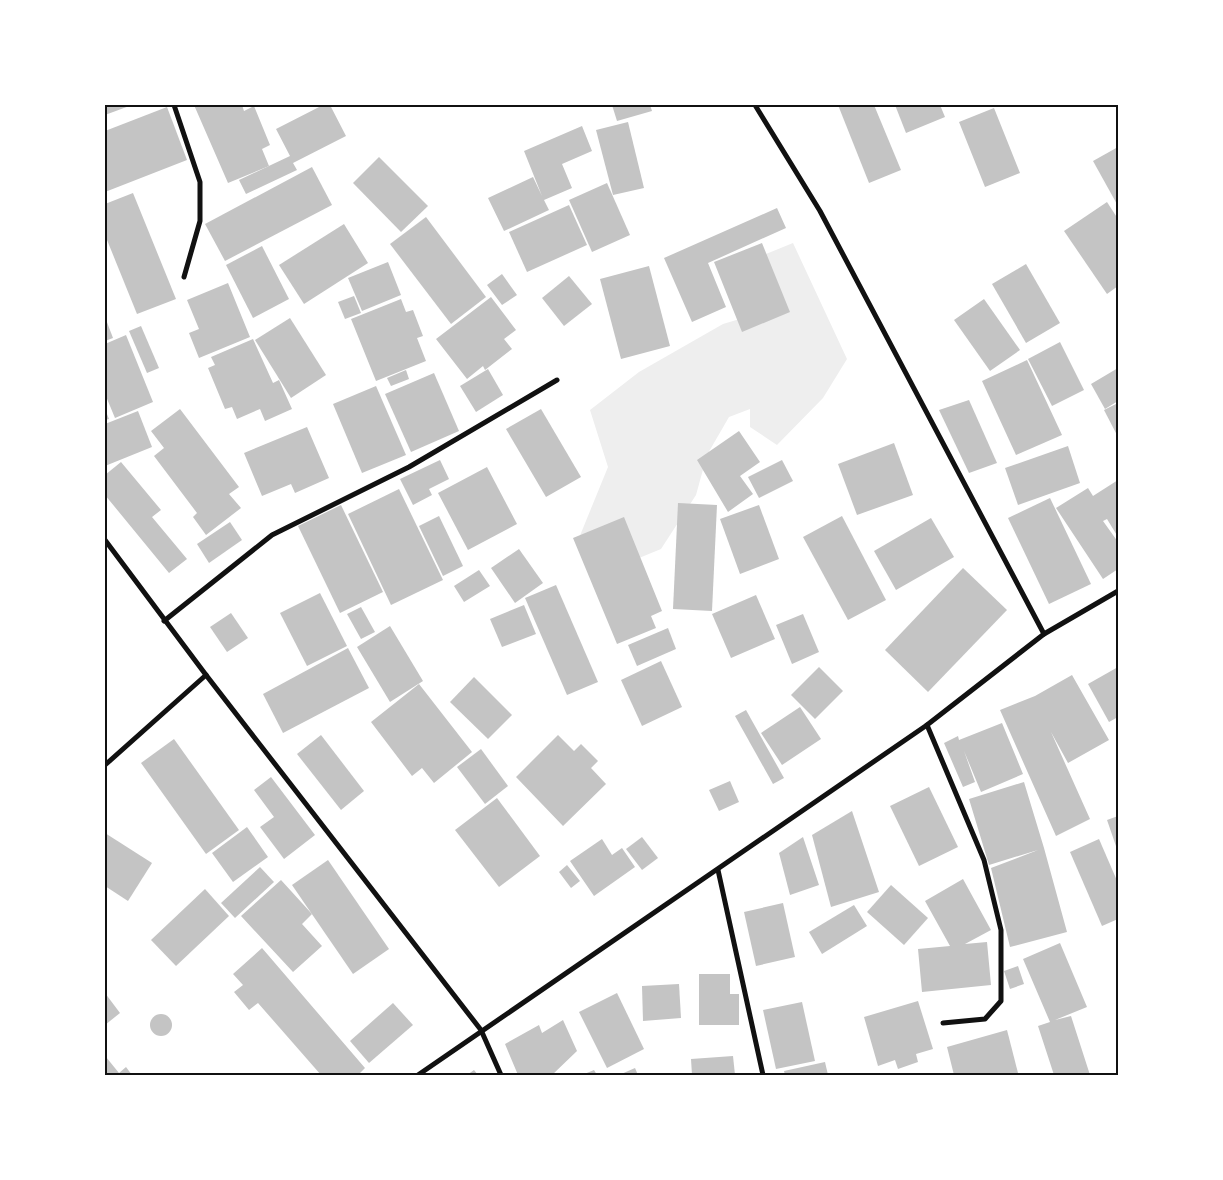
<svg xmlns="http://www.w3.org/2000/svg" width="1223" height="1180" font-family="'Alegreya Sans',sans-serif">
	<rect width="100%" height="100%" fill="#fff"/>
	<path fill="#eee" d="M793,243L847,359L823,398L777,445L750,427V409L729,417L707,455L696,495L661,549L622,565L579,538L608,467L590,410L639,372L723,324L763,312L766,254Z"/>
	<g fill="#c4c4c4">
		<path d="M105,105H132L105,115Z"/>
		<path d="M194,105H242L244,111L254,106L270,145L262,149L269,166L228,183Z"/>
		<path d="M323,105H330L346,136L293,163L297,170L246,194L239,180L290,156L276,129Z"/>
		<path d="M612,105H650L652,111L617,121Z"/>
		<path d="M838,105H874L901,170L869,183Z"/>
		<path d="M895,105H940L945,117L906,133Z"/>
		<path d="M167,107L187,160L105,192V131Z"/>
		<path d="M994,108L1020,173L985,187L959,122Z"/>
		<path d="M628,122L644,188L613,195L596,130Z"/>
		<path d="M582,126L592,151L562,164L572,188L544,200L549,210L504,231L488,198L533,177L542,196L524,151Z"/>
		<path d="M1118,147V206L1093,161Z"/>
		<path d="M379,157L428,206L401,232L353,183Z"/>
		<path d="M312,167L332,205L225,261L205,224Z"/>
		<path d="M607,183L630,235L592,252L569,200Z"/>
		<path d="M133,193L176,299L137,314L105,235V204Z"/>
		<path d="M1107,202L1118,219V286L1107,294L1064,231Z"/>
		<path d="M569,205L587,245L527,272L509,232Z"/>
		<path d="M777,208L786,228L708,263L726,307L692,322L664,258Z"/>
		<path d="M426,217L486,297L451,324L390,244Z"/>
		<path d="M344,224L368,263L304,304L279,265Z"/>
		<path d="M762,243L790,312L742,332L714,262Z"/>
		<path d="M262,246L289,299L253,318L226,265Z"/>
		<path d="M388,262L401,295L362,311L348,278Z"/>
		<path d="M1026,264L1060,323L1026,343L992,284Z"/>
		<path d="M649,266L670,346L621,359L600,279Z"/>
		<path d="M502,274L517,295L502,305L487,285Z"/>
		<path d="M569,276L592,304L564,326L542,298Z"/>
		<path d="M228,283L250,337L199,358L189,333L199,329L187,300Z"/>
		<path d="M354,296L361,313L345,319L338,302Z"/>
		<path d="M491,297L516,330L504,339L512,349L485,370L483,366L467,379L436,339Z"/>
		<path d="M401,299L406,312L413,310L423,336L417,338L426,361L376,381L351,319Z"/>
		<path d="M984,299L1020,350L990,371L954,320Z"/>
		<path d="M105,317L113,338L105,341Z"/>
		<path d="M290,318L326,375L291,398L255,340Z"/>
		<path d="M141,326L159,368L147,373L129,331Z"/>
		<path d="M126,335L153,402L115,418L105,394V344Z"/>
		<path d="M253,339L273,383L279,380L292,409L265,421L260,409L237,419L232,407L225,409L208,368L215,365L211,357Z"/>
		<path d="M1060,342L1084,390L1052,406L1028,359Z"/>
		<path d="M1027,360L1062,435L1016,455L982,381Z"/>
		<path d="M1118,368V401L1105,409L1091,384Z"/>
		<path d="M488,369L503,395L476,412L460,386Z"/>
		<path d="M406,370L409,379L391,386L387,378Z"/>
		<path d="M434,373L459,431L411,452L385,394Z"/>
		<path d="M376,386L406,455L362,473L333,404Z"/>
		<path d="M969,400L997,463L969,473L939,410Z"/>
		<path d="M1118,403V437L1104,410Z"/>
		<path d="M105,409L109,419L105,420Z"/>
		<path d="M180,409L239,487L229,494L241,508L206,535L193,517L197,513L154,456L164,448L151,431Z"/>
		<path d="M541,409L581,477L546,497L506,429Z"/>
		<path d="M138,411L152,447L105,466V424Z"/>
		<path d="M307,427L329,478L295,493L291,484L262,496L244,453Z"/>
		<path d="M739,431L760,462L740,476L753,494L728,512L697,460Z"/>
		<path d="M894,443L913,495L857,515L838,464Z"/>
		<path d="M1068,446L1080,483L1018,505L1005,468Z"/>
		<path d="M440,460L449,479L429,489L432,495L413,505L400,479Z"/>
		<path d="M782,460L793,481L759,498L748,477Z"/>
		<path d="M121,462L161,510L152,517L187,559L169,573L105,495V475Z"/>
		<path d="M487,467L517,524L468,550L438,493Z"/>
		<path d="M1118,480V537L1107,519L1103,521L1118,542V569L1103,579L1056,508L1088,488L1093,496Z"/>
		<path d="M399,489L443,580L391,605L348,514Z"/>
		<path d="M1050,498L1091,584L1049,604L1008,518Z"/>
		<path d="M678,503L717,505L712,611L673,609Z"/>
		<path d="M341,505L383,592L340,613L298,526Z"/>
		<path d="M759,505L779,559L740,574L720,519Z"/>
		<path d="M439,516L463,566L443,576L419,526Z"/>
		<path d="M842,516L886,600L848,620L803,537Z"/>
		<path d="M624,517L662,611L651,616L656,628L617,644L573,538Z"/>
		<path d="M931,518L954,557L896,590L874,551Z"/>
		<path d="M230,522L242,540L209,563L197,544Z"/>
		<path d="M519,549L543,583L515,603L491,568Z"/>
		<path d="M963,568L1007,610L928,692L885,650Z"/>
		<path d="M479,570L490,586L464,602L454,586Z"/>
		<path d="M556,585L598,682L567,695L525,598Z"/>
		<path d="M320,593L347,646L307,666L280,613Z"/>
		<path d="M756,595L775,639L731,658L712,614Z"/>
		<path d="M524,605L536,634L502,647L490,619Z"/>
		<path d="M361,607L375,632L361,639L347,614Z"/>
		<path d="M231,613L248,638L227,652L210,627Z"/>
		<path d="M803,614L819,652L792,664L776,625Z"/>
		<path d="M390,626L423,681L390,702L357,647Z"/>
		<path d="M668,628L676,649L637,666L628,645Z"/>
		<path d="M348,648L369,688L283,733L263,694Z"/>
		<path d="M661,661L682,707L642,726L621,680Z"/>
		<path d="M819,667L843,691L815,719L791,695Z"/>
		<path d="M1118,667V717L1109,722L1088,684Z"/>
		<path d="M1072,675L1109,740L1068,763L1051,732L1090,819L1056,836L1000,710L1035,696Z"/>
		<path d="M474,677L512,715L488,739L450,702Z"/>
		<path d="M419,684L472,752L434,783L422,768L412,776L371,722Z"/>
		<path d="M800,707L821,739L782,765L761,733Z"/>
		<path d="M746,710L784,778L773,784L735,716Z"/>
		<path d="M1002,723L1023,774L981,792L964,751L975,782L963,787L944,743L958,736L959,740Z"/>
		<path d="M321,735L364,791L341,810L297,754Z"/>
		<path d="M558,735L574,751L581,744L598,761L591,768L606,784L563,826L516,777Z"/>
		<path d="M174,739L239,830L206,854L141,763Z"/>
		<path d="M481,749L508,786L485,804L457,767Z"/>
		<path d="M271,777L315,835L284,859L260,827L274,817L254,790Z"/>
		<path d="M730,781L739,802L719,811L709,790Z"/>
		<path d="M1024,782L1044,848L1067,932L1010,947L991,868L1038,850L989,865L969,799Z"/>
		<path d="M929,787L958,847L919,866L890,806Z"/>
		<path d="M497,798L540,856L499,887L455,830Z"/>
		<path d="M852,811L879,892L831,907L812,835Z"/>
		<path d="M1118,816V852L1107,820Z"/>
		<path d="M247,827L268,857L233,882L212,853Z"/>
		<path d="M105,833L152,863L128,901L105,886Z"/>
		<path d="M642,837L658,858L642,870L626,849Z"/>
		<path d="M803,837L819,885L790,895L779,853Z"/>
		<path d="M602,839L612,855L622,848L635,867L594,896L570,861Z"/>
		<path d="M1099,839L1118,883V919L1102,926L1070,852Z"/>
		<path d="M328,860L389,949L353,974L292,885Z"/>
		<path d="M567,865L580,881L571,888L559,872Z"/>
		<path d="M260,867L274,882L235,918L221,903Z"/>
		<path d="M963,879L991,930L965,944L987,942L991,985L922,992L918,949L950,946L925,901Z"/>
		<path d="M281,880L312,914L302,924L322,946L293,972L241,916Z"/>
		<path d="M891,885L928,918L904,945L867,912Z"/>
		<path d="M205,889L229,916L176,966L151,940Z"/>
		<path d="M783,903L795,957L756,966L744,912Z"/>
		<path d="M854,905L867,926L822,954L809,932Z"/>
		<path d="M1060,943L1087,1007L1055,1020L1071,1016L1090,1075H1054L1038,1026L1050,1022L1023,959Z"/>
		<path d="M262,948L365,1068L358,1075H321L258,1003L249,1010L234,992L243,985L233,974Z"/>
		<path d="M1018,966L1024,984L1010,989L1004,971Z"/>
		<path d="M699,974H730V994H739V1025H699Z"/>
		<path d="M679,984L681,1018L643,1021L642,986Z"/>
		<path d="M105,993L120,1013L105,1025Z"/>
		<path d="M617,993L644,1049L607,1068L579,1012Z"/>
		<path d="M918,1001L933,1049L916,1054L918,1062L898,1069L895,1060L878,1066L864,1017Z"/>
		<path d="M802,1002L815,1061L776,1069L763,1010Z"/>
		<path d="M393,1003L413,1025L369,1063L350,1041Z"/>
		<circle cx="161" cy="1025" r="11"/>
		<path d="M563,1020L577,1051L552,1075H518L505,1044L539,1025L542,1033Z"/>
		<path d="M1007,1030L1018,1073L1010,1075H954L947,1047Z"/>
		<path d="M733,1056L735,1075H692L691,1059Z"/>
		<path d="M106,1057L119,1073L126,1067L132,1075H105Z"/>
		<path d="M825,1062L828,1075H785L784,1071Z"/>
		<path d="M635,1068L638,1075H619Z"/>
		<path d="M474,1070L478,1075H467Z"/>
		<path d="M594,1070L597,1075H582Z"/>
	</g>
	<g fill="none" stroke-linecap="round" stroke-linejoin="round">
		<g stroke="#111" stroke-width="5">
			<path d="M174,105L200,182V221L184,277"/>
			<path d="M755,105L820,211L1044,634"/>
			<path d="M105,540L206,675L481,1030L501,1075"/>
			<path d="M164,621L272,535L409,467L557,380"/>
			<path d="M927,725L984,860L1001,930V1001L985,1019L943,1023"/>
			<path d="M105,765L206,675"/>
			<path d="M718,870L763,1075"/>
			<path d="M418,1075L927,725L1044,634L1118,591"/>
		</g>
	</g>
	<rect width="1223" height="1180" fill="none" stroke="#ffffff" stroke-width="212"/>
	<rect x="106" y="106" width="1011" height="968" fill="none" stroke="#111" stroke-width="2"/>
</svg>
